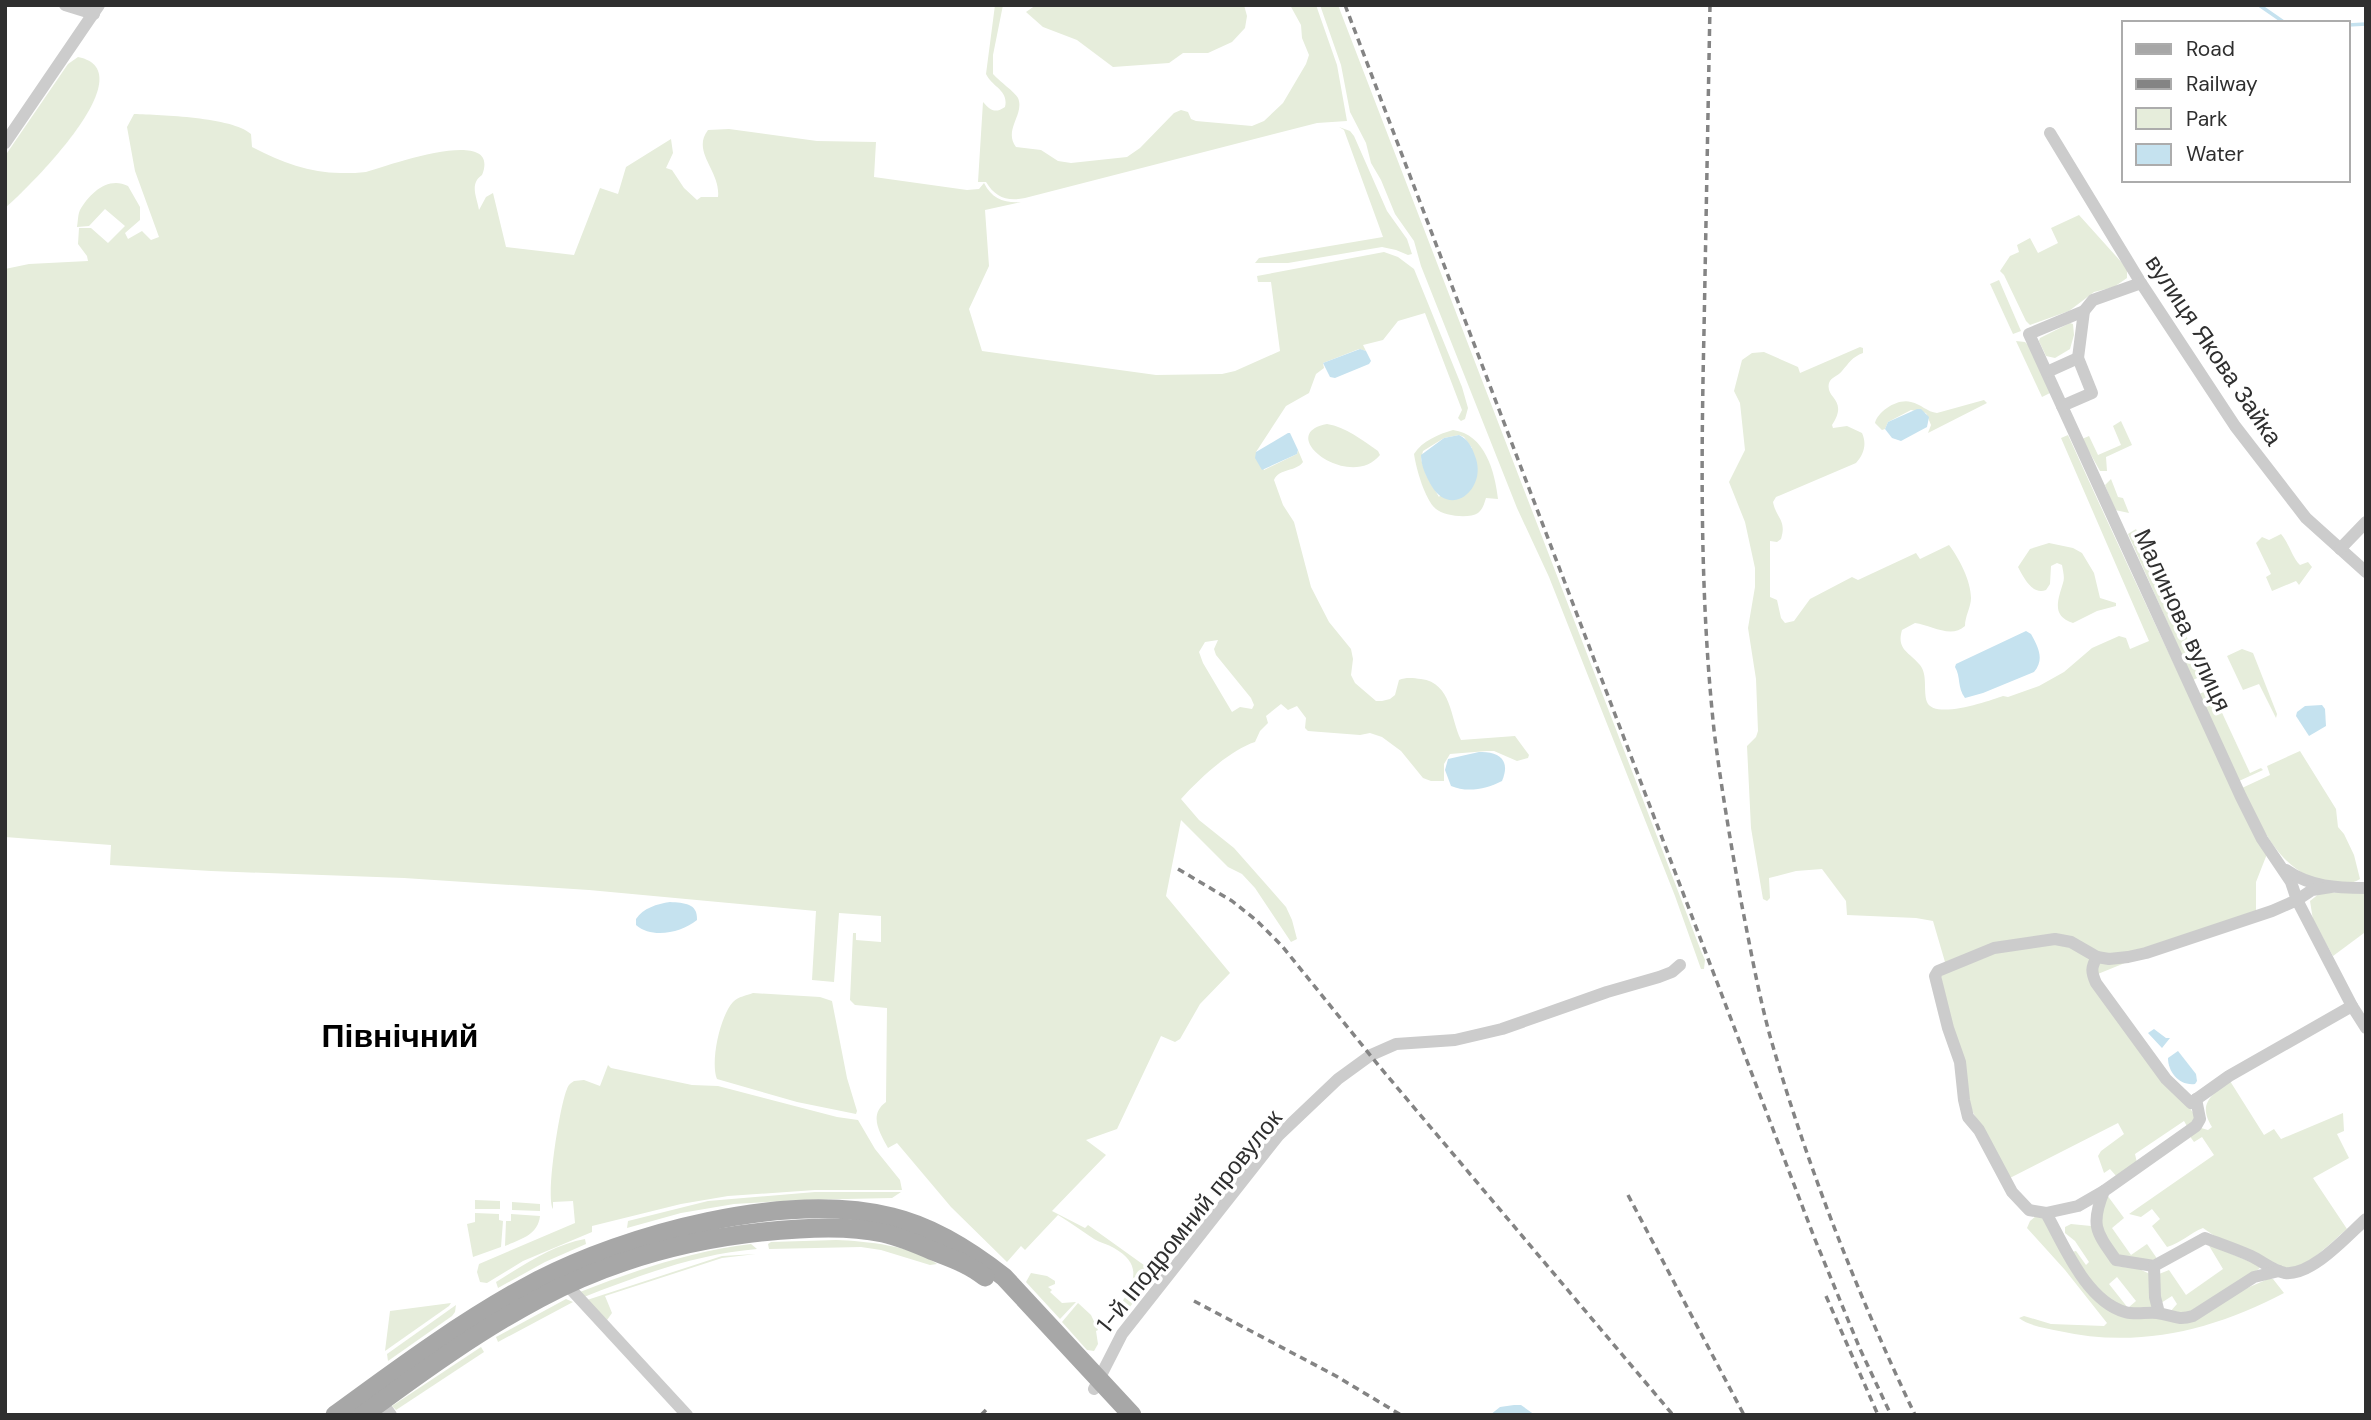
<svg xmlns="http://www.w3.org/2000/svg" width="2371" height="1420" font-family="'DM Sans',sans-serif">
	<rect width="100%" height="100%" fill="#fff"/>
	<g fill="#e6eddb" fill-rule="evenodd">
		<path d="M995,5H1003L993,55V74C999,81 1015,92 1018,98C1025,114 1003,130 1016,147L1041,150L1058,161L1071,163L1127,157L1140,148L1174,113L1181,110L1188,112L1191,119L1196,121L1252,126L1264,121L1283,103L1306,64L1309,55L1302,38L1301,25L1290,5H1316L1337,65L1347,121L1317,123L1025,198C1007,202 995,197 986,182H978L983,102C990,110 995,114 1005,107C1009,90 992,87 986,74Z"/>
		<path d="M1036,5H1244L1247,16L1245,28L1232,42L1208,53H1183L1169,63L1113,67L1077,40L1043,27L1026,12Z"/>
		<path d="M1320,5H1338L1701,951L1705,960L1704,969H1701L1675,896L1549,577L1517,508L1421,266L1414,241L1395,214L1381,180L1371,163L1366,143L1350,112L1341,65Z"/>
		<path d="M78,57C148,71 26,190 5,208V156L68,64Z"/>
		<path d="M134,114C161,115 232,117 251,134L252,147C280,162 312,174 344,173C351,173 359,173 366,172C382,168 503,123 482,175C469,184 477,197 479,210L486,197L493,193L506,247L574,255L600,188L618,194L626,167L671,139L673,153L666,168L672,170L684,188L697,200L701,197H718C721,171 691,152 708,130L729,129L817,141L876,142L874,177L967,190L979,189L984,183C992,199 1004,203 1021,202L985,210L989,266L969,309L982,351L1156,375L1222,374L1235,371L1280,351L1271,282H1258L1257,276L1384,252L1398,257L1414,269L1462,387L1468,408L1465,419L1461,421L1458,418L1462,410L1425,313L1398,321L1383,340L1363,345L1366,351L1359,349L1323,363L1324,368L1316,374L1309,393L1286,406L1256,452L1264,470L1297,454L1298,450L1303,462C1296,472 1279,468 1274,480L1283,505L1294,522L1311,587L1329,622L1351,649L1353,659L1351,675L1355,683L1376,701H1382L1390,699L1395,695L1399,680C1406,677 1413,678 1421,679C1452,683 1450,718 1461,740L1515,736L1529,755L1528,758L1517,761L1494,751H1487L1450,754L1444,764V781H1431L1423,778L1401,751L1382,737L1370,733L1360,735L1308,731L1305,728L1306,718L1297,706L1288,710L1281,704L1266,716L1268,723L1260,731L1255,742C1230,750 1199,779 1181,799L1199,820L1234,848L1286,907L1292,920L1297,939L1291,942L1255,888L1242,874L1228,867L1181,820L1166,896L1230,973L1200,1004L1180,1039L1175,1042L1161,1036L1117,1129L1086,1140L1106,1155L1052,1211L1085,1228L1088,1225L1155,1273L1121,1319L1116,1312C1131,1287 1147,1267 1114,1248C1108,1244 1100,1243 1094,1239C1082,1231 1071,1223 1058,1215L1025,1250L1021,1246L1007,1262L951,1207L897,1143L888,1148C880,1133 868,1115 886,1102L887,1008L855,1005L850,1000L853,933H856V940L881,942V916L839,913L834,982L812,980L816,911L589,890L404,878L211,871L110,865L111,845L5,837V269L29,264L88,261L87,256L78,244L79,228H91L108,243L125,226L105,209L89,226L77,227C78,221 78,214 80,210C90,193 108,176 128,186L140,207V220L125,233L128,239L142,231L151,240L159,237L135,171L127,127ZM1218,640L1214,649L1216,655L1251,698L1254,705L1252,709L1240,707L1232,712L1203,663L1199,652L1205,642Z"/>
		<path d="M1339,127L1350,131L1354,136L1387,211L1407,239L1412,254L1408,255L1396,250L1382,247L1288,263H1255L1259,258L1383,237L1344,130Z"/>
		<path d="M2079,215L2124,265L2127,269V278L2114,287L2094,292L2069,311L2030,325L2026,321L2004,275L2000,271L2010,256L2019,252L2017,245L2030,238L2038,253L2058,243L2051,228Z"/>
		<path d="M1999,280L2021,331L2013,334L1991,286L1990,284Z"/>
		<path d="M2070,323L2073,324L2074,335L2070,349L2055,358L2046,356L2039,341L2040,338Z"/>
		<path d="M2016,341L2025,342L2029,346L2050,393L2042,397Z"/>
		<path d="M1860,347L1863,348V353C1852,357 1849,363 1842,371C1838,376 1831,377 1829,383C1825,399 1849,399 1832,425L1833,428L1847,426L1862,433C1867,444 1864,454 1856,463L1776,497L1773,502C1776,518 1787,520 1781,539L1777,542L1770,541V597L1777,600L1781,618L1785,623L1794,621L1810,599L1852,577L1858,580L1916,553L1920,559L1949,545C1959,558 1971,581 1971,598C1971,607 1965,616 1965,626C1951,639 1931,625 1915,623L1902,630C1896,650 1910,652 1920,665C1928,675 1923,691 1927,702C1934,720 1989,701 2003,696L2008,697L2039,686L2064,672L2092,648L2119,636L2126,638L2130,649L2149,641L2061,438L2068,435C2132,576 2197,716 2267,854L2256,882V914L2201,932L2088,978L2195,1115V1121L2188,1128L2184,1121L2135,1154L2137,1163L2117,1177L2110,1169L2104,1173L2098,1156L2101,1151L2124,1134L2118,1123L2006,1180L1970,1106L1941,977L1945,962L1933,921L1916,918L1847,915L1846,901L1822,869L1796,871L1769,878L1770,898L1767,901L1763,899L1751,828L1747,746L1756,737L1758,731L1756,679L1748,628L1755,587V568L1745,522L1729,482L1745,450L1740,403L1734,391L1742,360L1752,353L1764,352L1798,367L1800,373Z"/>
		<path d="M1984,400L1987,403L1928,433L1931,425L1926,413L1911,410L1888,422L1885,429L1882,430L1875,423C1878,411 1898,398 1911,402C1921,404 1927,412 1937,413Z"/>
		<path d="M2121,421L2132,445L2106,457L2107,471H2100L2082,439L2089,436L2098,455L2121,445L2113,426Z"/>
		<path d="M1327,424C1346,427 1362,440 1378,451L1380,455C1350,492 1273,434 1327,424Z"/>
		<path d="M1453,430C1485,434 1495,472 1498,499L1486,498C1484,504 1483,509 1478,513C1469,519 1444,516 1436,509C1425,500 1416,468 1414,454C1422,441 1439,434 1453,430ZM1459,435L1464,437L1472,448L1439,497L1426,475L1421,459L1423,451L1444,438Z"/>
		<path d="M2111,479L2118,497L2123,498L2129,513L2115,510L2105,485Z"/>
		<path d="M2136,529L2203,672L2208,673L2193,680L2128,534Z"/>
		<path d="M2281,534C2289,543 2292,557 2300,565L2308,562L2312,567L2299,585L2296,581L2272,591L2266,577L2271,574L2256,543L2262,537L2269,540Z"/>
		<path d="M2049,543L2073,548L2082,553L2094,573L2100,598L2116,603V606L2097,611L2073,623C2051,616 2058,600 2063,583C2065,578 2063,571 2062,565L2057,563L2051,566L2050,584L2046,590C2032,595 2024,578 2018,567L2030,549Z"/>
		<path d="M2242,649L2253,653L2277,714L2276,718L2259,684L2243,690L2227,656Z"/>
		<path d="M2211,689L2250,773L2261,768L2263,770L2239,781L2199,694Z"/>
		<path d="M2300,751L2336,809L2338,827L2344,834L2354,855L2360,879C2351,885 2343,883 2333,882C2284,880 2261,827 2242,788L2270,775L2267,766Z"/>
		<path d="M2366,892L2364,933L2333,956L2313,920L2310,901L2320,893Z"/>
		<path d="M753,993L820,997L832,1001L847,1078L857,1111L856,1114L797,1102L717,1079C710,1062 720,1016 733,1002C739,996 746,996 753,993Z"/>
		<path d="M608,1065L611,1068L692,1085L718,1086L837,1117L858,1120L875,1149L900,1180L902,1190H815L728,1196L681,1204L592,1226V1232L523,1261L487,1283L480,1282L477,1272L479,1264L575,1223L573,1201L553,1202V1209C545,1197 560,1104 567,1089C569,1084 570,1084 574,1081L584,1080L600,1086Z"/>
		<path d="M2230,1081L2264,1135L2274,1129L2281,1139L2343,1113L2344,1131L2337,1134L2349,1158L2313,1178L2347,1229C2330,1243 2310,1266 2288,1269L2219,1239L2203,1228C2190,1233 2181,1243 2167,1247L2152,1226L2160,1219L2152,1209L2141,1217L2129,1214L2214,1155L2202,1137L2194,1142L2189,1135L2201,1128L2208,1130L2212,1127C2197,1103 2212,1095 2230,1081Z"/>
		<path d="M815,1192H901L892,1198L800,1200L734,1204L681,1213L627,1228L628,1221L708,1201Z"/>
		<path d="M2107,1195L2124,1218L2112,1228L2131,1255L2147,1244L2158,1260L2153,1262L2119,1258L2100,1233L2103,1203Z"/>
		<path d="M475,1200L500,1201V1209H475Z"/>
		<path d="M512,1202L540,1204V1211L512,1210Z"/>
		<path d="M475,1213L499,1214V1220L503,1221L501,1247L473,1257L467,1224L475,1222Z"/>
		<path d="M511,1214L540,1216C538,1235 521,1239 505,1246L506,1221H511Z"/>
		<path d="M2036,1216H2041L2097,1298L2171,1321L2268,1279H2273L2284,1293C2214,1330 2138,1349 2059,1331C2046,1328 2029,1326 2019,1318L2024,1316L2051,1324L2104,1326L2107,1323L2065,1270L2027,1228L2030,1221Z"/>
		<path d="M2071,1224L2091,1226L2096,1239L2116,1266L2139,1269L2150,1274L2152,1308C2142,1312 2129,1311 2119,1306C2104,1299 2072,1268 2072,1252L2076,1251L2086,1265L2089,1262L2075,1241L2065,1233V1227ZM2117,1277L2136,1301L2128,1308L2109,1284Z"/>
		<path d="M585,1239L586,1244L545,1262L498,1288L496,1282C522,1266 554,1244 585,1239Z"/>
		<path d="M836,1240C866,1241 914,1246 937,1264L930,1265L881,1250L861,1247L769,1249L768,1244L771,1242Z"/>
		<path d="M751,1244L757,1249C697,1254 640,1275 584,1297L580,1292C636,1270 692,1251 751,1244Z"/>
		<path d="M2208,1244L2260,1266L2259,1269L2184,1315L2170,1312L2177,1304L2172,1296L2161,1303L2159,1274L2169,1270L2186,1295L2223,1269Z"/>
		<path d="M756,1254L722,1258L605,1296L612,1313L607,1320L587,1300L722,1256Z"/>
		<path d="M1031,1273L1047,1276L1055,1281V1284L1048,1287L1052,1290L1050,1292L1062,1303L1076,1302L1060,1319L1026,1282Z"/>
		<path d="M566,1299L573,1302L498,1342L496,1337Z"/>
		<path d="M451,1303L449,1306L385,1351L390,1311Z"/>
		<path d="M1078,1303L1091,1315L1098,1330L1096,1331L1098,1344L1094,1351L1087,1350L1062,1322Z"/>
		<path d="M456,1305L455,1312L452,1316L388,1361L387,1354Z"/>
		<path d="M481,1347L484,1352L396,1410L392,1406Z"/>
	</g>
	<g fill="#c5e2ef">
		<path d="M1360,349L1366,351L1371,361L1369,364L1335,378L1330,377L1323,363Z"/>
		<path d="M1917,409H1921L1929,417L1927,427L1901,441L1892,438L1885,429L1888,422Z"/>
		<path d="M1288,433H1290L1298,450L1297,454L1262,470L1255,458L1256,452Z"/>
		<path d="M1459,435C1468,439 1472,447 1475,456C1488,488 1451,520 1431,485C1426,476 1421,466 1421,455L1444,438Z"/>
		<path d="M2026,631L2031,634C2038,647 2045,659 2034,672L1983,693L1965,698C1957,687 1961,677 1955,667L1956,664Z"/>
		<path d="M2322,705L2325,709L2326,726L2309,736L2296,716L2297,712L2305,706Z"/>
		<path d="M1479,752C1499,751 1511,760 1502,781C1487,789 1467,793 1451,786L1445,770L1448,759Z"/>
		<path d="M670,902C684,903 698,903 697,920C681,933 652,939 636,925V919C643,908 657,904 670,902Z"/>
		<path d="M2154,1029L2166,1038H2170L2162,1048L2148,1033Z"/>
		<path d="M2178,1051L2196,1074L2197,1081L2195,1084C2179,1086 2168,1072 2168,1058Z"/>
		<path d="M1514,1405H1521L1535,1415H1490L1500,1407Z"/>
	</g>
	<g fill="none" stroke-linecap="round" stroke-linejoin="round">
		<g stroke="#c5e2ef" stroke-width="3.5">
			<path d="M2259,5L2285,23"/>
			<path d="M2348,25L2366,24"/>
		</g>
		<g stroke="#ccc" stroke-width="12">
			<path d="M65,5L94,14"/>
			<path d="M2050,133L2141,283L2235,426L2306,518L2366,572"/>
			<path d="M5,143L99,5"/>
			<path d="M2141,283L2093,300L2084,311L2029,334L2241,797L2262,839L2291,882L2297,900L2352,1006L2366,1028"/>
			<path d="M2047,372L2078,358"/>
			<path d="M2062,406L2092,393L2078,358L2084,311"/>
			<path d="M2340,549L2366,522"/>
			<path d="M2286,870C2310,887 2337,888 2366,888"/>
			<path d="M2097,957C2091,967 2091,972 2096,983L2166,1079L2191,1103L2229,1076L2352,1006"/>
			<path d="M2196,1099L2200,1119L2196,1126L2104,1191C2090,1225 2096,1232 2116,1260L2154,1266L2205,1238C2220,1244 2236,1249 2251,1256C2262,1261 2273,1271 2285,1273C2312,1276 2347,1236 2366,1219"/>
			<path d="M2046,1213L2078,1206L2104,1191"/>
			<path d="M2154,1266L2155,1297L2159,1313"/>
			<path d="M2279,1271L2254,1277L2193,1316C2176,1321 2173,1315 2157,1313C2146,1312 2135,1315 2125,1312C2086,1301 2064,1245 2046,1213L2029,1210L2012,1192L1979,1130L1968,1117L1964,1100L1960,1062L1948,1028L1935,976L1938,971L1994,948L2055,939L2071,942L2097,957L2109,959L2128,957L2146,953L2272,911L2297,900L2312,890L2331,887"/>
			<path d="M567,1285L687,1415"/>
			<path d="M1094,1389L1122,1334L1278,1136L1338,1079L1371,1055L1396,1044L1455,1040L1502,1029L1607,992L1659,977L1672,972L1680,965"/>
			<path d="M381,1401L391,1415"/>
		</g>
		<g stroke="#a7a7a7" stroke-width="19">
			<path d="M335,1415C399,1368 464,1320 533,1283C628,1233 786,1191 892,1217C934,1227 971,1251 1004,1277L1132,1415"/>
			<path d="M363,1415C420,1373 478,1331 540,1298C619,1256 709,1234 799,1229C827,1227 855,1227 883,1233C900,1237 917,1244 933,1251C951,1258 969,1264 985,1277"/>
		</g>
		<g stroke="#848484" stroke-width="3.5" stroke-dasharray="7 5" stroke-linecap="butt">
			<path d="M1345,5L1814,1237L1860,1349L1891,1415"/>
			<path d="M1710,5C1708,114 1706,223 1704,331C1701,464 1700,598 1714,730C1721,787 1731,844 1741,901C1750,946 1758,992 1770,1036C1807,1166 1857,1293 1915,1415"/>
			<path d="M1178,869L1232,901L1256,920L1282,946L1379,1066L1673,1415"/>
			<path d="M1628,1195L1744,1415"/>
			<path d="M1826,1296L1878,1415"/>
			<path d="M1194,1301L1336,1376L1401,1415"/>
			<path d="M981,1415L987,1409"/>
		</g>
	</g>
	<g text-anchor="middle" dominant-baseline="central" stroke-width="7" stroke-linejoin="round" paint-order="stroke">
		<g font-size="24" fill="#2f2f2f" stroke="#fff">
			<text transform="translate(2214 350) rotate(56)">вулиця Якова Зайка</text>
			<text transform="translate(2183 620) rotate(65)">Малинова вулиця</text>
			<text transform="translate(1189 1221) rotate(-51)">1-й Іподромний провулок</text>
		</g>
		<g font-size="32" font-weight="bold" fill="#000" stroke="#fff">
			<text x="400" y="1036">Північний</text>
		</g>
	</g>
	<rect width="2371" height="1420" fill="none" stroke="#2f2f2f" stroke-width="14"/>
	<rect x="2122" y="21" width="228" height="161" fill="#ffffff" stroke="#acacac" stroke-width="2"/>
	<rect x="2136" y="44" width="35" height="10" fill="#a7a7a7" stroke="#acacac" stroke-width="2"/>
	<text x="2186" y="56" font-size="21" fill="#2f2f2f">Road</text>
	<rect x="2136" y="79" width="35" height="10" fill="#848484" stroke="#acacac" stroke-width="2"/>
	<text x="2186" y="91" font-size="21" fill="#2f2f2f">Railway</text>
	<rect x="2136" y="108" width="35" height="21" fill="#e6eddb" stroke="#acacac" stroke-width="2"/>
	<text x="2186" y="126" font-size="21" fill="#2f2f2f">Park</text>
	<rect x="2136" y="144" width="35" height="21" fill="#c5e2ef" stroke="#acacac" stroke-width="2"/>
	<text x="2186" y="161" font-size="21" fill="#2f2f2f">Water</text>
</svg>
